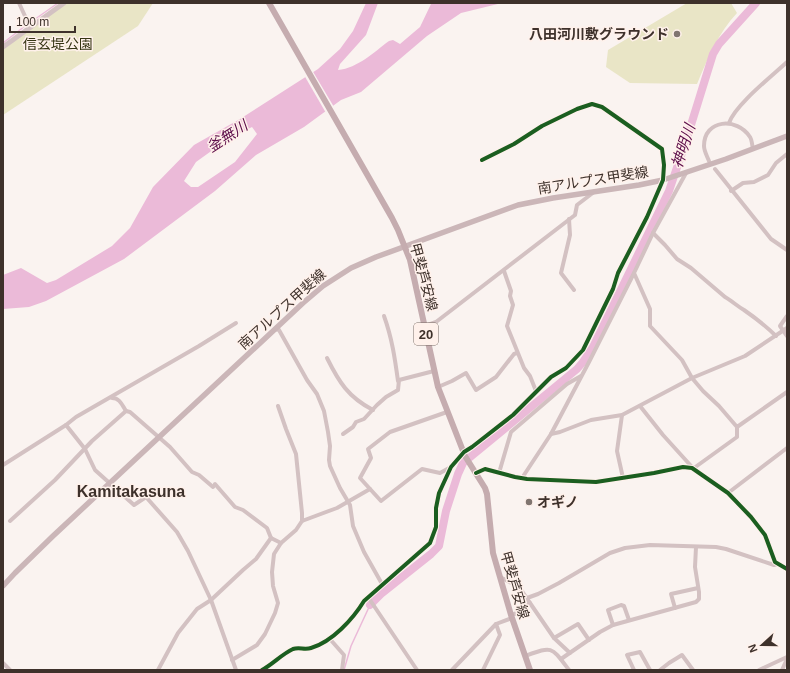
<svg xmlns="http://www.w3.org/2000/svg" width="790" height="673" font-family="Arial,'Noto Sans JP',sans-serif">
	<rect width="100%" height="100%" fill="#faf3f0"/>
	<g fill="#e9e5c6">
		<path d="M68,3H153L138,26L3,115V50L41,20Z"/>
		<path d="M687,3H731L737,13C718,33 708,58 697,84L630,83L606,67L608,50Z"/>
	</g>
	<path fill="#ebbad8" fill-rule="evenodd" d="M366,3H378L366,35L340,64L338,70C358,68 374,52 389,41L393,40L400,44L420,27L431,4L436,3H502L461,13L427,36L361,92L341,100L304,127L256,155L215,191L124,259L46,301L29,307L3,309V275L21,268L47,283L56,280L112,246L130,228L153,187L194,145L240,119L318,69L340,49L353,31ZM252,127L257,134L235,162L198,187H191L184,181L196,162L228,139Z"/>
	<path fill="#faf3f0" d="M312,70L334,107L326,113L304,75Z"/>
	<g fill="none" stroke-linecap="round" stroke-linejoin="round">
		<g stroke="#ebbad8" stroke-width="1.5">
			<path d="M31,22L58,3"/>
			<path d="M3,43L25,26"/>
			<path d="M344,670L351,646L370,605"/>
		</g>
		<path stroke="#ebbad8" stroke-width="8" d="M370,605L382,593L431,554L439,546L446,511L458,474L463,463L577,369L583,362L593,347L669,191L686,141L713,54L719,44L756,3"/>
		<g stroke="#d3c1c2" stroke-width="4">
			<path d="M19,3L30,27"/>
			<path d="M729,123C735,105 772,76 787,62"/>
			<path d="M709,161C707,156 704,151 704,146C704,119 737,117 750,137C752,140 752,145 753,149"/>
			<path d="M715,169L771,239L787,250"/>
			<path d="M731,191L743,183L754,182L768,175L776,163L787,154"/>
			<path d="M569,219L570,235L561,273L574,290"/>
			<path d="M653,233L665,245L677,259L691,268L725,297C732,301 737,306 744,310C757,319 764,324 776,336"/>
			<path d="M504,271L511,291L510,296L513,305L507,326L524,368L530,376L536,391"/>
			<path d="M634,273L650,309V326L682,360L692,378L703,391L719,406L737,427L787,392"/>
			<path d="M384,316C392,338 395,359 398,381"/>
			<path d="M787,316L780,326L787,336"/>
			<path d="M425,326L436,322L575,215L577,205L594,192"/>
			<path d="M275,329L279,330L307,380L317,394L324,411L328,432L330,446L329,460L330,466L340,488L350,505L353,526L364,552L382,584"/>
			<path d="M327,358C339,382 348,397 373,410"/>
			<path d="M438,387L452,381L466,373L476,390L496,377L514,354L517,353"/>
			<path d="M112,398C120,398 122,405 126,411"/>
			<path d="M278,406L286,429L296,454L302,513V521"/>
			<path d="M640,406L663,435L692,467"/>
			<path d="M447,412L390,432L368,449L371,458L360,478L381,501L422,469L440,473L451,467"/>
			<path d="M622,415L617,451L623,478"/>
			<path d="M66,425L85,449L95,470L134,505L146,497L177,532L188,551L211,600L236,670"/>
			<path d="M343,434L353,427L356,422L364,419L377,405L386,397L398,390L399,380L434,371"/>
			<path d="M551,434L560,432L591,420L622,415L692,378L745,356L787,328"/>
			<path d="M3,465L66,425L76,417L199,346L236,323"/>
			<path d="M694,468L737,437V427"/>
			<path d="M476,473L485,469L515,477L527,479L596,482L654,473L683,467L692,468L728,493L751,517L765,535L775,562L787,569"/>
			<path d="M499,473L511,432L567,384L581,376"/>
			<path d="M522,478L551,434L589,362L634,273L653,233L686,173"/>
			<path d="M215,484L235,507L243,510L267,528L271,538L281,543L296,530L302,521L337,508L370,489"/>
			<path d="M728,493L787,448"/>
			<path d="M10,521L55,480L92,441L126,411L130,412L170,447L192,472L199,475L213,487"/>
			<path d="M500,577L519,587L554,638L570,653"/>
			<path d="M368,597L417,670"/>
			<path d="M527,598L538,594L559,583L610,553L625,548L650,545L716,547L726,549L774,565L777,564"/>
			<path d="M675,608L671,594L698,588"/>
			<path d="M511,615L517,613L530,603"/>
			<path d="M613,625L608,610L621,605L624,606L629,620"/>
			<path d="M329,638L344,655L342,670"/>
			<path d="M554,638L578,624L589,640"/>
			<path d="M525,656C553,646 551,646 569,670"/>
			<path d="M561,659L600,632L613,625L696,602L699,599V592L695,567L696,547"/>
			<path d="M232,660L257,645L265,634L275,613L278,603L273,586L272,572L274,554L281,543"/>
			<path d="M3,663L10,670"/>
			<path d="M158,670L178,633L197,609L211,600L243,570L256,559L271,538"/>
			<path d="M262,670C273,664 282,654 293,649C299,647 305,650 311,648C332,642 353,619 364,601L430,543L436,527V508L439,493L451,467L464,452L472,447L513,415L551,377L566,368L583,350L613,289L618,273L647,217L663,180L664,165L662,149L602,107L592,104L577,109L542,126L514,144L482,160"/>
			<path d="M452,670L496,624L512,618"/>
			<path d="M483,670L500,635L496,624"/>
			<path d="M634,670L627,655L640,652L650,670"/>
			<path d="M660,670L669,663L682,655L693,670"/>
			<path d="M759,670L787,657"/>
			<path d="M782,670L787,659"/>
		</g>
		<path stroke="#d3c1c2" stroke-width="5" d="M3,47L64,3"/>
		<path stroke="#cbb6b8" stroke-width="5.5" d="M3,586L15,573L53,536L303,303L323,286L351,268L376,257L518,205L553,198L639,185L663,180L726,159L787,136"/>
		<path stroke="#c5acaf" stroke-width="6" d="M269,3L392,218L398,230L410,260L438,387L465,456L485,488L487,494L493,553L511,615L530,670"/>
		<defs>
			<g id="cycleway">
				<path d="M476,473L485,469L515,477L527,479L596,482L654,473L683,467L692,468L728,493L751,517L765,535L775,562L787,569"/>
				<path d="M262,670C273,664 282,654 293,649C299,647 305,650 311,648C332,642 353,619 364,601L430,543L436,527V508L439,493L451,467L464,452L472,447L513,415L551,377L566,368L583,350L613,289L618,273L647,217L663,180L664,165L662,149L602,107L592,104L577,109L542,126L514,144L482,160"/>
			</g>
		</defs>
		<use href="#cycleway" stroke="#fff1eb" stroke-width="6"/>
		<use href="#cycleway" stroke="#1b5e20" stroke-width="4"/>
	</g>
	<g fill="#807570" stroke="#fff1eb" stroke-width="1.5">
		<circle cx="677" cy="34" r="4"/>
		<circle cx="529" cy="502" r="4"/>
	</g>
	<g text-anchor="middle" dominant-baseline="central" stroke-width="3" stroke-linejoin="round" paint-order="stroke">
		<rect fill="#fff1eb" stroke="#786b65" stroke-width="1" x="414" y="323" width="24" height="22" rx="3"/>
		<g font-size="13" font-weight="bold" fill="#3e312b">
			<text x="426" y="334">20</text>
		</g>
		<g font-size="14" font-weight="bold" fill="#3e312b" stroke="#fff1eb" text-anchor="end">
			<text x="669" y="34">八田河川敷グラウンド</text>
			<text x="537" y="502" text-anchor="start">オギノ</text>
		</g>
		<g font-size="14" fill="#363513" stroke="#fff1eb">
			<text x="58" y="44">信玄堤公園</text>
		</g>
		<g font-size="14" fill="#3e312b" stroke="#fff1eb">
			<text transform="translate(593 180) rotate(-9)">南アルプス甲斐線</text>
			<text transform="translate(424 277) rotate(75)">甲斐芦安線</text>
			<text transform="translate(282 309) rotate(-42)">南アルプス甲斐線</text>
			<text transform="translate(515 585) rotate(74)">甲斐芦安線</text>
		</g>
		<g font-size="15" font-style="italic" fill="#5d0d4a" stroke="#fff1eb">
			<text transform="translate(227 136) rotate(-33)">釜無川</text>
			<text transform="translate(683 146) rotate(-72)">神明川</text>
		</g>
		<g font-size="16" font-weight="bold" fill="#3e312b" stroke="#fff1eb">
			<text x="131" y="491">Kamitakasuna</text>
		</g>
	</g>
	<rect width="790" height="673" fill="none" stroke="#3e312b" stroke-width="8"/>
	<g transform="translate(762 645) rotate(249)" stroke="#fff1eb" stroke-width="3" paint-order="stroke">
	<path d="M0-3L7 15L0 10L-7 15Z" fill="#3e312b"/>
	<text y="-6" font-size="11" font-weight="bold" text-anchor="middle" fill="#3e312b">N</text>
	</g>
	<path d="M10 26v6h65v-6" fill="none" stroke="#3e312b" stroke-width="2"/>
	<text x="16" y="26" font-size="12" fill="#3e312b" stroke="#fff1eb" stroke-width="3" paint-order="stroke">100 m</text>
</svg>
